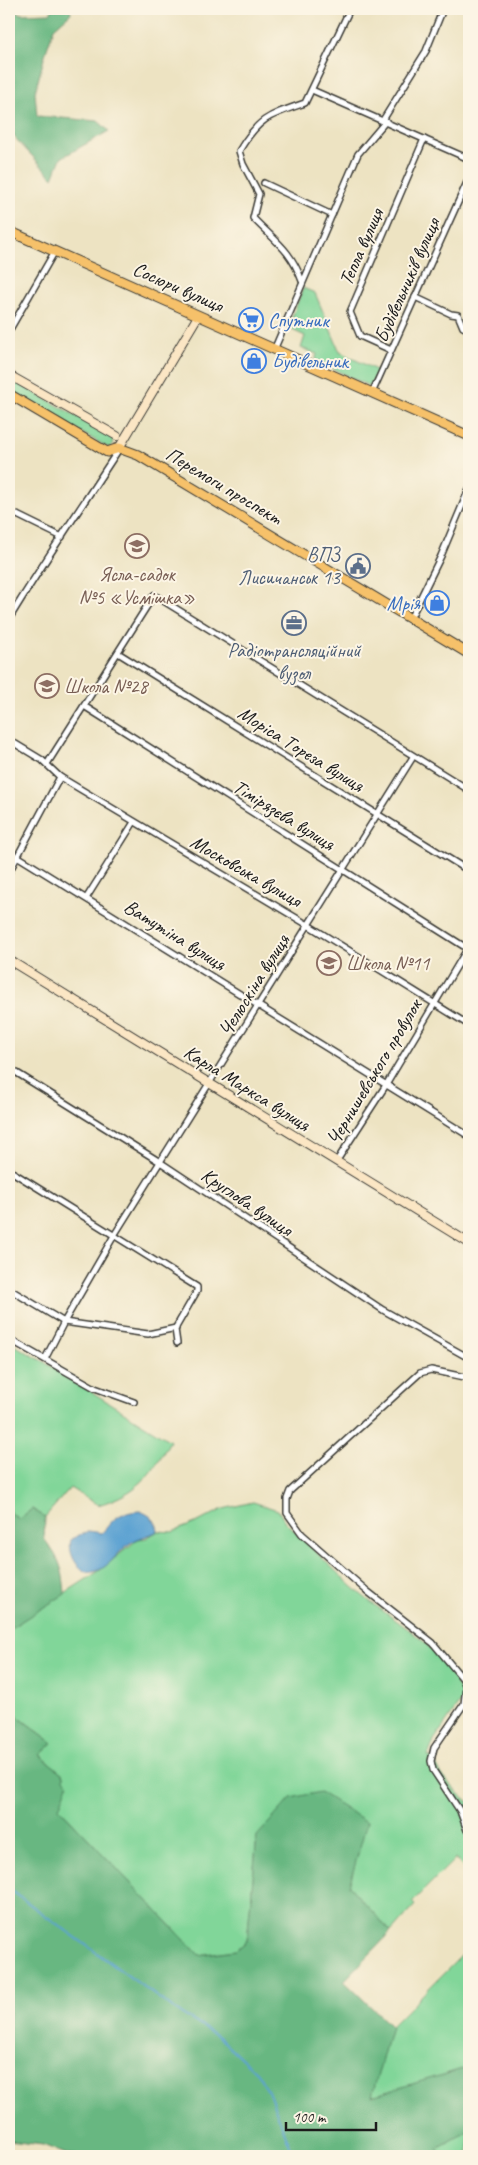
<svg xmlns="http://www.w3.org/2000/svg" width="478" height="2165" font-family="Caveat,sans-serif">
	<rect width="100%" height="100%" fill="#fcf5e5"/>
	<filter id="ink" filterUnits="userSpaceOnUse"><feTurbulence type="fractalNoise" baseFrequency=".02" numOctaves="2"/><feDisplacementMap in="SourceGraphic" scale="10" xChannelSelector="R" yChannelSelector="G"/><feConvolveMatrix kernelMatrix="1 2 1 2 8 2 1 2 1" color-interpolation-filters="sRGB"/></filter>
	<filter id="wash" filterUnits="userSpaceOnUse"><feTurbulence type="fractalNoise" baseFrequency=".0096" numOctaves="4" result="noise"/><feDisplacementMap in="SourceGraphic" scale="20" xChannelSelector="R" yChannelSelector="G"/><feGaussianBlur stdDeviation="1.12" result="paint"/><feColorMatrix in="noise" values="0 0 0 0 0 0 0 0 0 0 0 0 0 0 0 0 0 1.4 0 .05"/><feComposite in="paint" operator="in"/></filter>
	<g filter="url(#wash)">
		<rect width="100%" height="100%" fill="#ede3c2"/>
		<g fill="#81d699" stroke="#4e795a">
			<path d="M303,288L315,293L340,352L378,371L371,387L315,360L317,354L301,348L305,336L288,328Z"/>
			<path d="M9,378L108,434L113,438L112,446L109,448L9,392Z"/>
			<path d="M9,1342L44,1362L170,1441C151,1476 138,1493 98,1505L70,1488L45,1517L32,1509L19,1519L9,1512Z"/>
			<path d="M253,1502L278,1510L285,1522C311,1546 336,1573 363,1596C402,1627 446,1647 463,1698L434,1740L428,1756L434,1759C440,1777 455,1790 469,1802V1873L455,1859L412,1902L415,1905L391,1932L349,1887L257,1836L247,1941L236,1950L199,1955L59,1808L64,1775L40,1755L53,1743L9,1710V1629L99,1571L138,1539L146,1538L158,1531L172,1532L198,1522L223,1509Z"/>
			<path d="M469,1948V2067L371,2097L391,2026Z"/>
			<path d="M469,2131V2156H443L437,2148Z"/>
		</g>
		<g fill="#68b781" stroke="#426a4e">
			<path d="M9,9L22,14L50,13L53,9H70L71,13L54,28L45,55L35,92L37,116L98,121L109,131L61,158L53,178L15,138L9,125Z"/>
			<path d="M32,1509L45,1517L44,1539C60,1559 63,1568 65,1594L9,1629V1512L19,1519Z"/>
			<path d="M9,1710L53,1743L40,1755L64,1775V1779L68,1784L59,1808L199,1955L236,1950L247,1941L257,1836L291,1798L320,1792L367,1822L349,1886L391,1932L344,1981L391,2026L372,2096L469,2067V2131L437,2148L443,2156H71L43,2145L9,2141Z"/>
		</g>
		<path fill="#5ca2d2" stroke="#3c5f77" d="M140,1511C150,1515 157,1520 158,1531C149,1536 140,1537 132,1542C117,1551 106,1575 86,1572C75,1566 68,1552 71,1539L89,1531L102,1533C116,1516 119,1513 140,1511Z"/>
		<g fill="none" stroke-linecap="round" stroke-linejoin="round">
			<path stroke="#5ca2d2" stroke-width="2" d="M9,1889L171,2007L220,2038L257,2073L268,2091L294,2156"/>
		</g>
	</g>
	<g filter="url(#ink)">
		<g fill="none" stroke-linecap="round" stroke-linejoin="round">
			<defs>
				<g id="street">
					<path d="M312,90L469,159"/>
					<path d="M383,120L426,51L443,9"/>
					<path d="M264,183L332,215"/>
					<path d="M302,281C291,250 275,241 253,218L259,194L243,164L239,151C259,117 270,115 305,103L350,9"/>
					<path d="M415,297L451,314L458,315L463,327L469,330"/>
					<path d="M9,331L55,251"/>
					<path d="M274,350L358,154L386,121"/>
					<path d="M391,350L360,336L350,312L424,139"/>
					<path d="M372,393L469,178"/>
					<path d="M9,511L62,537"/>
					<path d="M9,619C44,561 82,506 119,449"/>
					<path d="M410,619L441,556L469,489"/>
					<path d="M118,653L469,871"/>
					<path d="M84,706L465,947L469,946"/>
					<path d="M9,740L42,760L60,777L308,925L469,1025"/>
					<path d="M47,764L154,595L469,790"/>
					<path d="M17,856L469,1136"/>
					<path d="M9,872L60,777"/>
					<path d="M87,897L134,822"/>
					<path d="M9,1068L160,1162L383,1310L469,1358"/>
					<path d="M336,1162L386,1085L469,946"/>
					<path d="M9,1170L197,1287V1291L175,1329L177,1343"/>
					<path d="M9,1289L64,1322L148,1334L176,1328"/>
					<path d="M9,1339L95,1388L134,1402"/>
					<path d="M45,1359L64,1322L115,1234L413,757"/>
					<path d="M467,1830L460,1811L433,1770L431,1761L434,1748L464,1704L466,1687L463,1679L433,1643L367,1591L302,1534L287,1513V1499L290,1491L420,1373L431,1370L469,1378"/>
				</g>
				<g id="secondary">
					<path d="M9,375L117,436"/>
					<path d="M119,448L198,316"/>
					<path d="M9,960L469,1243"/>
				</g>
				<g id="primary">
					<path d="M9,231L469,436"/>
					<path d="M9,394L107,452L119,448L138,455L469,654"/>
				</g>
			</defs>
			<use href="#street" stroke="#3b3a35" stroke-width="8"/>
			<use href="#secondary" stroke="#3b3a35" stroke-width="10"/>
			<use href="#primary" stroke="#3b3a35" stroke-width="11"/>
			<use href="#street" stroke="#fff" stroke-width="5"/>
			<use href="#secondary" stroke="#fbe6c4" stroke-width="8"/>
			<use href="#primary" stroke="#f6c16b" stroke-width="9"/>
		</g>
	</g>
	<defs>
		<symbol id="supermarket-ring" viewBox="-11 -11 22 22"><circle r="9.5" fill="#fcf5e5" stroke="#3f7fe0" stroke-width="1.5"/><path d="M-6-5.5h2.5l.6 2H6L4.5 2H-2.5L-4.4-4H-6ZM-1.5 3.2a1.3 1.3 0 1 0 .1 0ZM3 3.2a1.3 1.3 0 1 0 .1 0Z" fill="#3f7fe0"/></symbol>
		<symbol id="shop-ring" viewBox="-11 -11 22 22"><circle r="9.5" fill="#fcf5e5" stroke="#3f7fe0" stroke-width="1.5"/><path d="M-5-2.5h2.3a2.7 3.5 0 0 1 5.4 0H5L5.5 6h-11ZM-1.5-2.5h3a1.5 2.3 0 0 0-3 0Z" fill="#3f7fe0"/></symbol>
		<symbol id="school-ring" viewBox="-11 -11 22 22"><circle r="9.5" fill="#fcf5e5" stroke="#8d6e63" stroke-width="1.5"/><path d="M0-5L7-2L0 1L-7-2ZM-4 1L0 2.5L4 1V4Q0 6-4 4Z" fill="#8d6e63"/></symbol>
		<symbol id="civic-ring" viewBox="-11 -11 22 22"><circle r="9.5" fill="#fcf5e5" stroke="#5c6f8a" stroke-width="1.5"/><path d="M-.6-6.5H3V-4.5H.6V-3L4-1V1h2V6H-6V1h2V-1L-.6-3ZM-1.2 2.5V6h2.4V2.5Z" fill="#5c6f8a"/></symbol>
		<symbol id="office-ring" viewBox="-11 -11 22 22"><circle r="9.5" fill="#fcf5e5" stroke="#5c6f8a" stroke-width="1.5"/><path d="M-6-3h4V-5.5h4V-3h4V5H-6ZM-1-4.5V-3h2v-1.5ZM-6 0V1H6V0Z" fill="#5c6f8a"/></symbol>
	</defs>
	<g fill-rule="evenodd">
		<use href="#supermarket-ring" x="237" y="306" width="28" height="28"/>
		<use href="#shop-ring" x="240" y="347" width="28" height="28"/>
		<use href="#school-ring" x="123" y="532" width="28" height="28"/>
		<use href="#civic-ring" x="344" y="552" width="28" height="28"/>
		<use href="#shop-ring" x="423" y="589" width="28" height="28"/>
		<use href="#office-ring" x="280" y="609" width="28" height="28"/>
		<use href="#school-ring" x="33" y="672" width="28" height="28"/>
		<use href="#school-ring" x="315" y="949" width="28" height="28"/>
	</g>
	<g text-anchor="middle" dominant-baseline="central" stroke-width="4" stroke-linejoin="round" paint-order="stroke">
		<g font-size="20" fill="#1c1c1c" stroke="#fcf5e5">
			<text transform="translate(361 247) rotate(-66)">Тепла вулиця</text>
			<text transform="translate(407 280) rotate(-66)">Будівельників вулиця</text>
			<text transform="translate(178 287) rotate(24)">Сосюри вулиця</text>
			<text transform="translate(224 486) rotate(31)">Перемоги проспект</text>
			<text transform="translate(301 749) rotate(32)">Моріса Тореза вулиця</text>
			<text transform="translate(284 815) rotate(32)">Тімірязєва вулиця</text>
			<text transform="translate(246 871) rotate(30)">Московська вулиця</text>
			<text transform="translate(175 935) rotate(32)">Ватутіна вулиця</text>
			<text transform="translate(254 985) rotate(-58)">Челюскіна вулиця</text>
			<text transform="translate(374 1072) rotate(-59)">Чернишевського провулок</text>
			<text transform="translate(247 1088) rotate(32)">Карла Маркса вулиця</text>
			<text transform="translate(247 1202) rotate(34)">Круглова вулиця</text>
		</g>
		<g font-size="20" fill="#366cbe" stroke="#fcf5e5" text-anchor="start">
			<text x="268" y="320">Спутник</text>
			<text x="272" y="361">Будівельник</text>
			<text x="420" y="603" text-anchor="end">Мрія</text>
		</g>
		<g font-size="20" fill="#4e5e75" stroke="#fcf5e5" text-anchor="end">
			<text x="340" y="554">ВПЗ<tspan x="340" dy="23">Лисичанськ 13</tspan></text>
			<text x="294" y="650" text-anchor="middle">Радіотрансляційний<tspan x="294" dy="23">вузол</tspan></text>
		</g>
		<g font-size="20" fill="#785e54" stroke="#fcf5e5" text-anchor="start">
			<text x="137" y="574" text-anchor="middle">Ясла-садок<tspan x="137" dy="23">№5 «Усмішка»</tspan></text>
			<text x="64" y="686">Школа №28</text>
			<text x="346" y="963">Школа №11</text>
		</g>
	</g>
	<rect width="478" height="2165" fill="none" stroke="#fcf5e5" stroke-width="30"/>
	<path d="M286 2122v8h90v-8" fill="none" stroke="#1c1c1c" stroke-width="2.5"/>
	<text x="293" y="2122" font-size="15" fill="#1c1c1c" stroke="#fcf5e5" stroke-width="4" paint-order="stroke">100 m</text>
</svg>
